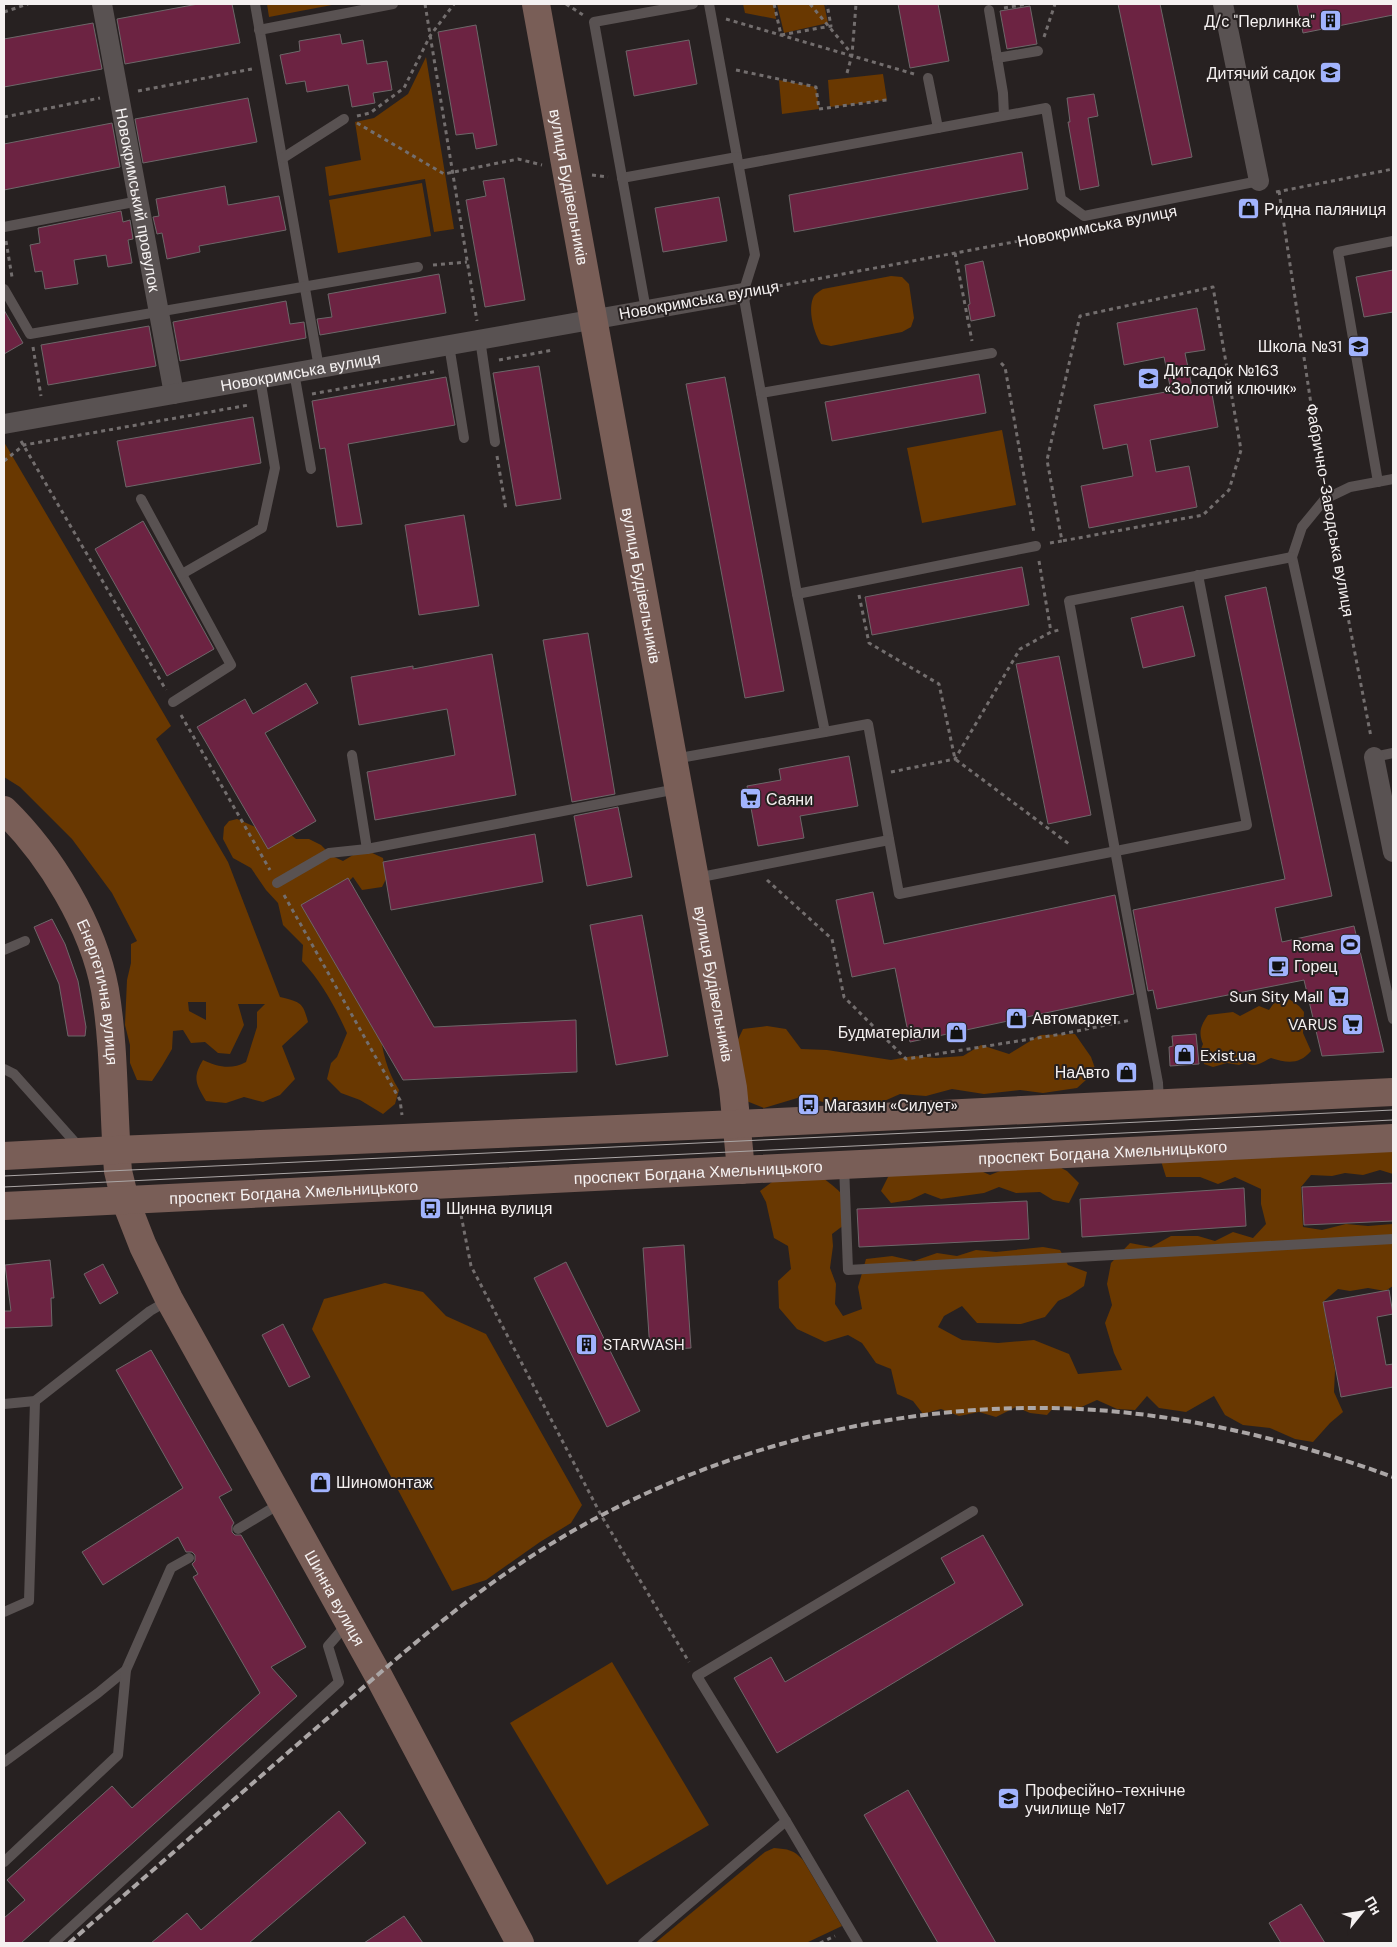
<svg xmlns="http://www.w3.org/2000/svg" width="1397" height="1947" font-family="'DM Sans',sans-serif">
	<rect width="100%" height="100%" fill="#272121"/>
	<g fill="#693801" fill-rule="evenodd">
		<path d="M267,4H337L269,17Z"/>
		<path d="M743,4H774L776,19L745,13Z"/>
		<path d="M777,4H824L828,23L784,33Z"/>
		<path d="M426,57L454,229L434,232L425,179L329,196L325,167L361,160L355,122L374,118L408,94Z"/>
		<path d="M883,74L887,100L830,107L828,80Z"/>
		<path d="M779,80L816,87L819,109L782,114Z"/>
		<path d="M422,183L431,236L338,253L329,200Z"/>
		<path d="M891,276L902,277L909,284L914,318L911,327L902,332L831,346L821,344C814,333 807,309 814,296C816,293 820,291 823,289Z"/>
		<path d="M1002,430L1016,505L922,523L907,448Z"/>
		<path d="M4,442L171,726L156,739L228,862L280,997C300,1002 303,1002 308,1022L282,1046L295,1079L280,1095L263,1102L244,1097L226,1103L206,1101C196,1084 192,1078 203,1060C218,1067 231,1070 246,1062L257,1027V1012L265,1004H238L244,1025L230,1054L218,1053L205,1042L191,1043L183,1030L173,1031L172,1049L162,1066L152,1081L137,1080L130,1063V1045L125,1025L127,980L131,963V944L137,941L112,893L72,839L20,787L4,777ZM188,1002H206V1020L189,1011Z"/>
		<path d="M237,819L260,829H284L296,839H309L321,845L332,856L343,861L353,855L368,851L383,858L386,879L382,887L362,890L353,877L340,890L380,1029C382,1051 387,1071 399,1090L395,1104L383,1114L360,1100L341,1093L327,1079L331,1063L337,1057L347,1033C334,1005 323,984 302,961L303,945L283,925L278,903L266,890L251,868L233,858L223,839L224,827L229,821Z"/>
		<path d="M1289,999L1299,1006L1304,1012L1303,1033L1311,1051C1299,1065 1287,1063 1271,1058C1262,1062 1255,1069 1246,1062L1239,1065L1227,1063L1213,1067L1204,1064L1201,1049L1203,1044C1198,1032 1201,1025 1208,1015L1233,1012L1240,1016L1259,1006L1269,1010L1274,1003Z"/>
		<path d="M767,1026L786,1029L801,1049L827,1050L891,1060L913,1056L936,1058L963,1056L981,1045L1009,1054L1040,1035L1075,1034L1091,1057L1096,1071L1077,1088L1043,1093L1020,1090L984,1094L952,1089L926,1096L900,1094L882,1102L855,1101L826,1103L804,1096L764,1108L739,1098L731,1054L743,1029Z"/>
		<path d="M1393,1148V1174L1380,1170L1363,1175L1345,1173L1332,1176L1311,1175L1301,1187L1303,1227L1322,1230L1346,1224L1368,1226L1393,1224V1286L1385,1291L1368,1288L1350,1291L1338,1289L1323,1302L1335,1370L1334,1392L1343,1412L1330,1423L1313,1442L1295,1439L1270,1428L1243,1425L1225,1415L1214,1396L1186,1412L1159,1408L1147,1396L1135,1410L1117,1409L1097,1400L1077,1409L1055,1406L1047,1415L1030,1413L1016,1407L996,1417L979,1412L959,1416L941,1409L923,1414L913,1401L897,1394L891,1369L876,1363L862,1343L848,1335L825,1342L797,1329L779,1308L778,1281L791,1269L788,1246L774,1238L766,1202L760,1191L776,1179L797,1181L823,1178C841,1192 850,1197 848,1222L832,1234L833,1246L830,1268L836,1284L835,1304L843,1316L862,1309L858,1287L866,1259L892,1256L914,1261L937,1253L957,1256L976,1250L996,1252L1043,1247L1060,1250L1068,1265L1087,1272L1084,1286L1069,1296L1058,1301L1045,1317L1021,1324L977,1323L962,1306L944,1316L938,1327L962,1340L998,1343L1034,1340L1069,1354L1078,1374L1122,1370L1114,1353L1105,1323L1112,1305L1107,1284L1111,1263L1130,1243L1151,1247L1171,1236H1198L1215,1241L1233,1232L1253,1238L1266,1224L1261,1204V1189L1235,1177L1218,1184L1200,1177H1166L1161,1161Z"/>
		<path d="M1048,1161L1067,1171L1079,1183L1069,1203L1053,1200L1040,1192L1016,1193L999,1187L984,1193L941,1199L925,1193L910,1200L891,1203L881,1191L889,1175L974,1168L990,1175L1010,1167Z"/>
		<path d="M385,1283L423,1292L446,1316L486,1334L582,1505L571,1523L540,1542L486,1580L452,1591L312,1329L324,1299Z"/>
		<path d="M612,1662L709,1825L607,1885L510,1723Z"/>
		<path d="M774,1848C788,1849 794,1850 803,1860L842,1926L806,1943H655L765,1852Z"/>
	</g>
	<g fill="#6c2342" stroke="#6d6769">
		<path d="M198,4H232L240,43L125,64L117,19Z"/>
		<path d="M898,4H938L949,61L910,68Z"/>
		<path d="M1118,4H1160L1192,157L1152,165Z"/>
		<path d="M1297,4H1393V15L1303,33Z"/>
		<path d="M1030,6L1037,44L1007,49L1000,11Z"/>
		<path d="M93,23L102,69L4,87V39Z"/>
		<path d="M476,25L497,145L476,149L473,133L456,135L438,32Z"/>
		<path d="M340,34L342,44L363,40L367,64L387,61L392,90L373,93L375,103L352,107L348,85L307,92L305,81L286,84L280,55L300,51L299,41Z"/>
		<path d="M689,40L697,84L634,96L626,51Z"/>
		<path d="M1094,94L1098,116L1088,118L1099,186L1080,190L1068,122H1070L1067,98Z"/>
		<path d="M248,98L257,142L143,163L135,119Z"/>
		<path d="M112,123L120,167L4,190V144Z"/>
		<path d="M1022,152L1028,189L794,232L789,195Z"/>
		<path d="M504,178L525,300L485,307L466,200L486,196L483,181Z"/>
		<path d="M225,186L228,205L279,196L286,230L199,246L200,252L167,259L162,233L157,234L153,217L159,216L156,199Z"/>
		<path d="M719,197L727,241L663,252L655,208Z"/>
		<path d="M121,211L123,222L130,220L133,239L128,240L132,263L108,267L106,255L74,260L78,284L45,289L42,271L35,272L30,245L40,243L38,228Z"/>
		<path d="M983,261L995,316L971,321L968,305L970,304L965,265Z"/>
		<path d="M1393,270V312L1364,317L1356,277Z"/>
		<path d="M439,274L446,313L320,335L317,319L332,317L328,294Z"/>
		<path d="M286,301L290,324L304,322L306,338L180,361L173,322Z"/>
		<path d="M1197,308L1205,350L1185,353L1192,387L1210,383L1218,427L1150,440L1156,472L1189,466L1197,507L1089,528L1081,486L1133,476L1127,444L1103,449L1094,405L1171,391L1164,357L1124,365L1117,323Z"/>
		<path d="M4,310L23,343L4,354Z"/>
		<path d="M149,326L156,366L48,385L41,345Z"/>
		<path d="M539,366L561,499L516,506L493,373Z"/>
		<path d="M979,374L986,413L832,441L825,402Z"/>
		<path d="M446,377L455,425L348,444L362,524L337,527L325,448L320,449L312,401Z"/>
		<path d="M725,377L784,691L745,698L686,384Z"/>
		<path d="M253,417L261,463L126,487L117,441Z"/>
		<path d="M464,515L479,606L419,615L405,525Z"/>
		<path d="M143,521L214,649L167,676L95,549Z"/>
		<path d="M1022,567L1029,605L872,635L865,597Z"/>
		<path d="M1266,587L1332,896L1275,908L1282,942L1354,926L1384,1052L1322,1056L1304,980L1157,1009L1153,990L1148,991L1133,910L1285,879L1225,596Z"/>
		<path d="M1183,606L1195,656L1143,668L1131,618Z"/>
		<path d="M588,633L615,794L572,802L543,640Z"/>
		<path d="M492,654L516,795L375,820L367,772L455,755L447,709L359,725L351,677L413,666V669Z"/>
		<path d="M1059,656L1091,815L1048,824L1016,664Z"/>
		<path d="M306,683L318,703L265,733L316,821L268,849L197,727L245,699L253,714Z"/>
		<path d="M849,756L858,806L800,816L804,838L758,846L747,786L781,780L779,769Z"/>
		<path d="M618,807L632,877L587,886L574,816Z"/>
		<path d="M535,834L543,882L391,910L383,862Z"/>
		<path d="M348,878L434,1027L576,1020L577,1072L403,1080L301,905Z"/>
		<path d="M873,892L884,944L1115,895L1134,994L910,1042L895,968L852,977L836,900Z"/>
		<path d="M642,915L668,1056L616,1065L590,925Z"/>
		<path d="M52,919L65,944L78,981L86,1027L85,1036H68L59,984L34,927Z"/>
		<path d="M1196,1034L1199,1064L1170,1066L1169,1047L1173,1046L1172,1036Z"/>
		<path d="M1393,1183V1221L1304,1225L1302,1187Z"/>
		<path d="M1244,1188L1246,1226L1082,1237L1080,1199Z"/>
		<path d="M1027,1201L1029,1239L859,1247L857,1209Z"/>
		<path d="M684,1245L691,1348L650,1350L643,1248Z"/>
		<path d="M50,1260L54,1298H51L52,1326L4,1328V1311H11L5,1265Z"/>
		<path d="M566,1262L640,1411L607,1427L534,1278Z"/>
		<path d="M103,1264L118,1293L100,1304L84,1274Z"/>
		<path d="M1389,1290L1393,1314L1377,1317L1386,1365L1393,1364V1387L1341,1397L1323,1302Z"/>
		<path d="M283,1324L310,1377L289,1387L262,1335Z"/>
		<path d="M151,1350L232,1490L219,1497L234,1523L232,1526V1532L235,1535H241L306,1647L271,1667L297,1696L21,1943H4V1918L25,1900L7,1880L112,1786L132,1808L260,1693L193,1577L198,1574L192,1564L195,1561V1555L192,1552H186L178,1537L103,1585L82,1552L183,1488L116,1370Z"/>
		<path d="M983,1535L1023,1605L777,1753L734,1678L771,1657L785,1682L955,1583L941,1558Z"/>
		<path d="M908,1790L996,1943H938L864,1815Z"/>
		<path d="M339,1811L366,1843L249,1943H151L187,1913L201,1930Z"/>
		<path d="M1301,1904L1325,1943H1281L1269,1923Z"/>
		<path d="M404,1916L423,1943H364Z"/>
	</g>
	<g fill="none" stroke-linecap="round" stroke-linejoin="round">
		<g stroke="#736e6e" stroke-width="3" stroke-dasharray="4 4" stroke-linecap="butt">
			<path d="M425,4L477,321"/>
			<path d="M566,4L583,15"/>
			<path d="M774,4L781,35L831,26L827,4"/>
			<path d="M810,4L851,53"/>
			<path d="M1004,8L1027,4"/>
			<path d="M4,12L28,4"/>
			<path d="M726,19L914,74"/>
			<path d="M1044,37L1055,4"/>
			<path d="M736,70L816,87L819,109L887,100"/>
			<path d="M847,73L852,55L856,4"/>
			<path d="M138,91L252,69"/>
			<path d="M357,116L370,113L404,88L430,36L454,4"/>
			<path d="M4,117L100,98"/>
			<path d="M357,123L444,174L518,159L542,165"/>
			<path d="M592,175L608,177"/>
			<path d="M1279,191L1323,484"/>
			<path d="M1276,192L1393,169"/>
			<path d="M6,241L12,277"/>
			<path d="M955,253L972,341"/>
			<path d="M433,265L467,262"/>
			<path d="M763,289L1078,230"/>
			<path d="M33,347L41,396"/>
			<path d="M499,360L553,350"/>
			<path d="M1001,363L1005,367L1034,533"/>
			<path d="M312,394L438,371"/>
			<path d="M21,441L166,690"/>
			<path d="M497,456L506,510"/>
			<path d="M4,461L24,445L249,405"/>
			<path d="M1329,518L1371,737"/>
			<path d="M1050,543L1062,541L1047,460L1080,316L1213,287L1241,450L1229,490L1203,515L1062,541"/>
			<path d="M1039,561L1051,632"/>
			<path d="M859,595L869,643L939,684L955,759L1069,844"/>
			<path d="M181,715L270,870"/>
			<path d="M891,772L955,759L1020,649L1051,632L1059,630"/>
			<path d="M767,880L832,939L844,997L906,1059L1062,1034L1131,1020"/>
			<path d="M284,895L400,1100L402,1115"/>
			<path d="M461,1215L471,1266L601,1515L689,1662"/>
			<path d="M820,1943L835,1936"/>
		</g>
		<g stroke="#595252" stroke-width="10">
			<path d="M255,4L319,368"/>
			<path d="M709,4L755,255L743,293L797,594L825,732L868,724L899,894L1247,825L1198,575"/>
			<path d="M989,10L1003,93L1004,115"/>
			<path d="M259,30L393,4"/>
			<path d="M997,58L1038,51"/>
			<path d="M928,78L938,128"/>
			<path d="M283,158L344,119"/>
			<path d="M739,165L1046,108L1061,199L1084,216L1259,181"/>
			<path d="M622,178L737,157"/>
			<path d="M4,227L139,201"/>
			<path d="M4,289L30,334L418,267"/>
			<path d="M646,310L594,22L693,4"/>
			<path d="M480,339L495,442"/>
			<path d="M449,345L464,438"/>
			<path d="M294,372L311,469"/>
			<path d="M761,393L992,353"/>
			<path d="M1393,479L1350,487L1325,499L1302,527L1292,557L1393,1019"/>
			<path d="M1378,482L1338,252L1393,241"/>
			<path d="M141,499L231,665L173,702"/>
			<path d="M182,574L262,528L275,468L260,378"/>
			<path d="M797,594L1036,546"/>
			<path d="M352,755L367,849"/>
			<path d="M1374,757L1393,753"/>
			<path d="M674,759L825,732"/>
			<path d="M696,878L889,840"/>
			<path d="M277,883L329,853L367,849L677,789"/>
			<path d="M4,950L25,941"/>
			<path d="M4,1069L14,1074L81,1149"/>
			<path d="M1159,1103L1158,1083L1069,601L1292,557"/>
			<path d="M844,1165L848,1270L1393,1239"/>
			<path d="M4,1404L35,1401L150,1311L169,1300"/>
			<path d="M238,1529L281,1503"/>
			<path d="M4,1612L29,1601L35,1401"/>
			<path d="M4,1762L98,1693L126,1670L171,1568L189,1558"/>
			<path d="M786,1821L858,1943"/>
			<path d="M4,1862L118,1755L126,1670"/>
			<path d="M54,1943L339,1682L328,1646L348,1623"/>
			<path d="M643,1943L786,1821L697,1676L973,1511"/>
		</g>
		<g stroke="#595252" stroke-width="20">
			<path id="s1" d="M102,4L174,394"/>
			<path d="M1223,4L1259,181"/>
			<path id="s2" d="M4,424L743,293"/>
			<path d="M1374,757L1393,852"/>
		</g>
		<g stroke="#795e57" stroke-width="28">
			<path id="s3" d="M536,4L733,1088L741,1170"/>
			<path id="s4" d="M4,810C50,855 93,925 105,990C115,1049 113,1111 118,1171L125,1200L143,1246L169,1299L378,1675L520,1943"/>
			<path d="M4,1156L116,1150L737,1124L1393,1092"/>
			<path id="s5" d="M4,1206L1393,1138"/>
		</g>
		<g stroke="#aba6a6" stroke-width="1">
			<path d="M4,1176L1393,1110"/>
			<path d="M4,1187L1393,1120"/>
		</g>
		<path stroke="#aba6a6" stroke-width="4" stroke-dasharray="8 4" stroke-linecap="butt" d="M69,1943C151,1872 232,1801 314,1730C386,1668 457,1603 538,1552C687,1457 871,1406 1047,1408C1164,1409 1283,1437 1393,1477"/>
	</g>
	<defs>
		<symbol id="building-square" viewBox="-11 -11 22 22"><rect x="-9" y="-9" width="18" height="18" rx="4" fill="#a1b3fd" stroke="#272121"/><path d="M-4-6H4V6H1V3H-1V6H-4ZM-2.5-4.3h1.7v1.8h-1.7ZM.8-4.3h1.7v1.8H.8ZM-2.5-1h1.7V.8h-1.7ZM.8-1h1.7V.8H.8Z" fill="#111"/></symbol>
		<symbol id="school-square" viewBox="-11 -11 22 22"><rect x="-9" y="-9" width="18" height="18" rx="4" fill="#a1b3fd" stroke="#272121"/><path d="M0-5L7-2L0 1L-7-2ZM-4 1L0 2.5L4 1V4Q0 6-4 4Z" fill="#111"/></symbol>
		<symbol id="shop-square" viewBox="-11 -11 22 22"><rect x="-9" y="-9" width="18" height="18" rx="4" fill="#a1b3fd" stroke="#272121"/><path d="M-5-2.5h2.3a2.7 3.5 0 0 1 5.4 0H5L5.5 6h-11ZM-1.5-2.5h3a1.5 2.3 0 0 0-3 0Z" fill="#111"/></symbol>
		<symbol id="supermarket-square" viewBox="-11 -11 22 22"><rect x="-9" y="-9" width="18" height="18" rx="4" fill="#a1b3fd" stroke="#272121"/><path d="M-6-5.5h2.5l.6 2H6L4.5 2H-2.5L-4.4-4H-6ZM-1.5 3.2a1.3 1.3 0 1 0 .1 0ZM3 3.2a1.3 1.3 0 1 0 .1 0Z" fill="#111"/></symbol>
		<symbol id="stadium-square" viewBox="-11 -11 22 22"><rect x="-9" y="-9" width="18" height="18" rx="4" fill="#a1b3fd" stroke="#272121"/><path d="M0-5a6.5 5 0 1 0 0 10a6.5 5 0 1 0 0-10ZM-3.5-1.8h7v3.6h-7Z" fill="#111"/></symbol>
		<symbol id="cafe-square" viewBox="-11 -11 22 22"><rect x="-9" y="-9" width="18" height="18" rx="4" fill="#a1b3fd" stroke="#272121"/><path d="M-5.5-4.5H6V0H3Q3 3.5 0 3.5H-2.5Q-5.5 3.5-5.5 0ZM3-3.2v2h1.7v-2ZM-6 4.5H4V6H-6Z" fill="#111"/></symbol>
		<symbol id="bus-square" viewBox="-11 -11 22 22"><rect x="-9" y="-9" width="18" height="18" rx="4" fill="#a1b3fd" stroke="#272121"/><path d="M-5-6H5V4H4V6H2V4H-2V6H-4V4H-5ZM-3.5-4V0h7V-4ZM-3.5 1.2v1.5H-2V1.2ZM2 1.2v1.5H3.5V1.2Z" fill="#111"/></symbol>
		<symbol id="university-square" viewBox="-11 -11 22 22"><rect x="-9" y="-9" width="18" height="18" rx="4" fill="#a1b3fd" stroke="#272121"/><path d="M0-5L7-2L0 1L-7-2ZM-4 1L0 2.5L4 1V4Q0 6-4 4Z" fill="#111"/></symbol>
	</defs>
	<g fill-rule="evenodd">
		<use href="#building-square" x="1318" y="8" width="25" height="25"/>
		<use href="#school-square" x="1318" y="60" width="25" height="25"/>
		<use href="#shop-square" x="1236" y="196" width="25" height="25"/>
		<use href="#school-square" x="1346" y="334" width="25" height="25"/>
		<use href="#school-square" x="1136" y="366" width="25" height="25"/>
		<use href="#supermarket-square" x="738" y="786" width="25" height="25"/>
		<use href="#stadium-square" x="1338" y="932" width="25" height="25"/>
		<use href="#cafe-square" x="1266" y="954" width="25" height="25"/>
		<use href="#supermarket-square" x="1326" y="984" width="25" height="25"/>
		<use href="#shop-square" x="1004" y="1006" width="25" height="25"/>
		<use href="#supermarket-square" x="1340" y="1012" width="25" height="25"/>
		<use href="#shop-square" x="944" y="1020" width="25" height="25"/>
		<use href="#shop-square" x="1172" y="1042" width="25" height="25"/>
		<use href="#shop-square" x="1114" y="1060" width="25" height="25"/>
		<use href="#bus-square" x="796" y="1092" width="25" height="25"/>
		<use href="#bus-square" x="418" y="1196" width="25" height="25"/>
		<use href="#building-square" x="574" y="1332" width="25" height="25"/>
		<use href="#shop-square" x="308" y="1470" width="25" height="25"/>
		<use href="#university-square" x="996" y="1786" width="25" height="25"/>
	</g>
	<g text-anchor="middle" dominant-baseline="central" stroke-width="4" stroke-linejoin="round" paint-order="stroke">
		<g font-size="16" fill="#f5f1f1" stroke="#272121" text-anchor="start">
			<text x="1315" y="21" text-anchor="end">Д/с "Перлинка"</text>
			<text x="1315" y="73" text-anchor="end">Дитячий садок</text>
			<text x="1264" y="209">Ридна паляниця</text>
			<text x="1342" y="346" text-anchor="end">Школа №31</text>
			<text x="1164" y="370">Дитсадок №163<tspan x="1164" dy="18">«Золотий ключик»</tspan></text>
			<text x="766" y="799">Саяни</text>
			<text x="1334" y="945" text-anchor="end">Roma</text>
			<text x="1294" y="966">Горец</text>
			<text x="1323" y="996" text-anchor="end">Sun Sity Mall</text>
			<text x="1032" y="1018">Автомаркет</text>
			<text x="1337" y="1024" text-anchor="end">VARUS</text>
			<text x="940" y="1032" text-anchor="end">Будматеріали</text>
			<text x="1200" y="1055">Exist.ua</text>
			<text x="1110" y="1072" text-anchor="end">НаАвто</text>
			<text x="824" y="1105">Магазин «Силует»</text>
			<text x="446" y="1208">Шинна вулиця</text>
			<text x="603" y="1344">STARWASH</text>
			<text x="336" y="1482">Шиномонтаж</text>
			<text x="1025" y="1790">Професійно-технічне<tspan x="1025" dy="18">училище №17</tspan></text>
		</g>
		<g font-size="16" fill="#f5f1f1" stroke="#272121">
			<text stroke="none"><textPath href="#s3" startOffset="186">вулиця Будівельників</textPath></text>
			<text stroke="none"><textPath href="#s1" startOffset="199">Новокримський провулок</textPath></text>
			<text transform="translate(1097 226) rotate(-11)">Новокримська вулиця</text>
			<text transform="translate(699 300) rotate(-10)">Новокримська вулиця</text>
			<text stroke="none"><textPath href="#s2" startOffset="301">Новокримська вулиця</textPath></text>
			<text transform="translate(1330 510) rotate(80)">Фабрично-Заводська вулиця</text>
			<text stroke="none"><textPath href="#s3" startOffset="591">вулиця Будівельників</textPath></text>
			<text stroke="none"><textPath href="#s3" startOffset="996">вулиця Будівельників</textPath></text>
			<text stroke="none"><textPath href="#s4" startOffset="210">Енергетична вулиця</textPath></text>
			<text stroke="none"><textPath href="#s5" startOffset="1100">проспект Богдана Хмельницького</textPath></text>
			<text stroke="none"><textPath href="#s5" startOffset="695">проспект Богдана Хмельницького</textPath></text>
			<text stroke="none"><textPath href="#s5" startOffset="290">проспект Богдана Хмельницького</textPath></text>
			<text stroke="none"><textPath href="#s4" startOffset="871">Шинна вулиця</textPath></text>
		</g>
	</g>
	<rect width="1397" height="1947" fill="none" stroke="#f5f1f1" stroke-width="10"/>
	<g transform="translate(1362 1912) rotate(60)" stroke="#272121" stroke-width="4" paint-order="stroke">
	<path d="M0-4L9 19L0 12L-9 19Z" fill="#f5f1f1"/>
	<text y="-8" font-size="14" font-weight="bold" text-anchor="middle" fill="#f5f1f1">Пн</text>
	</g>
</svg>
